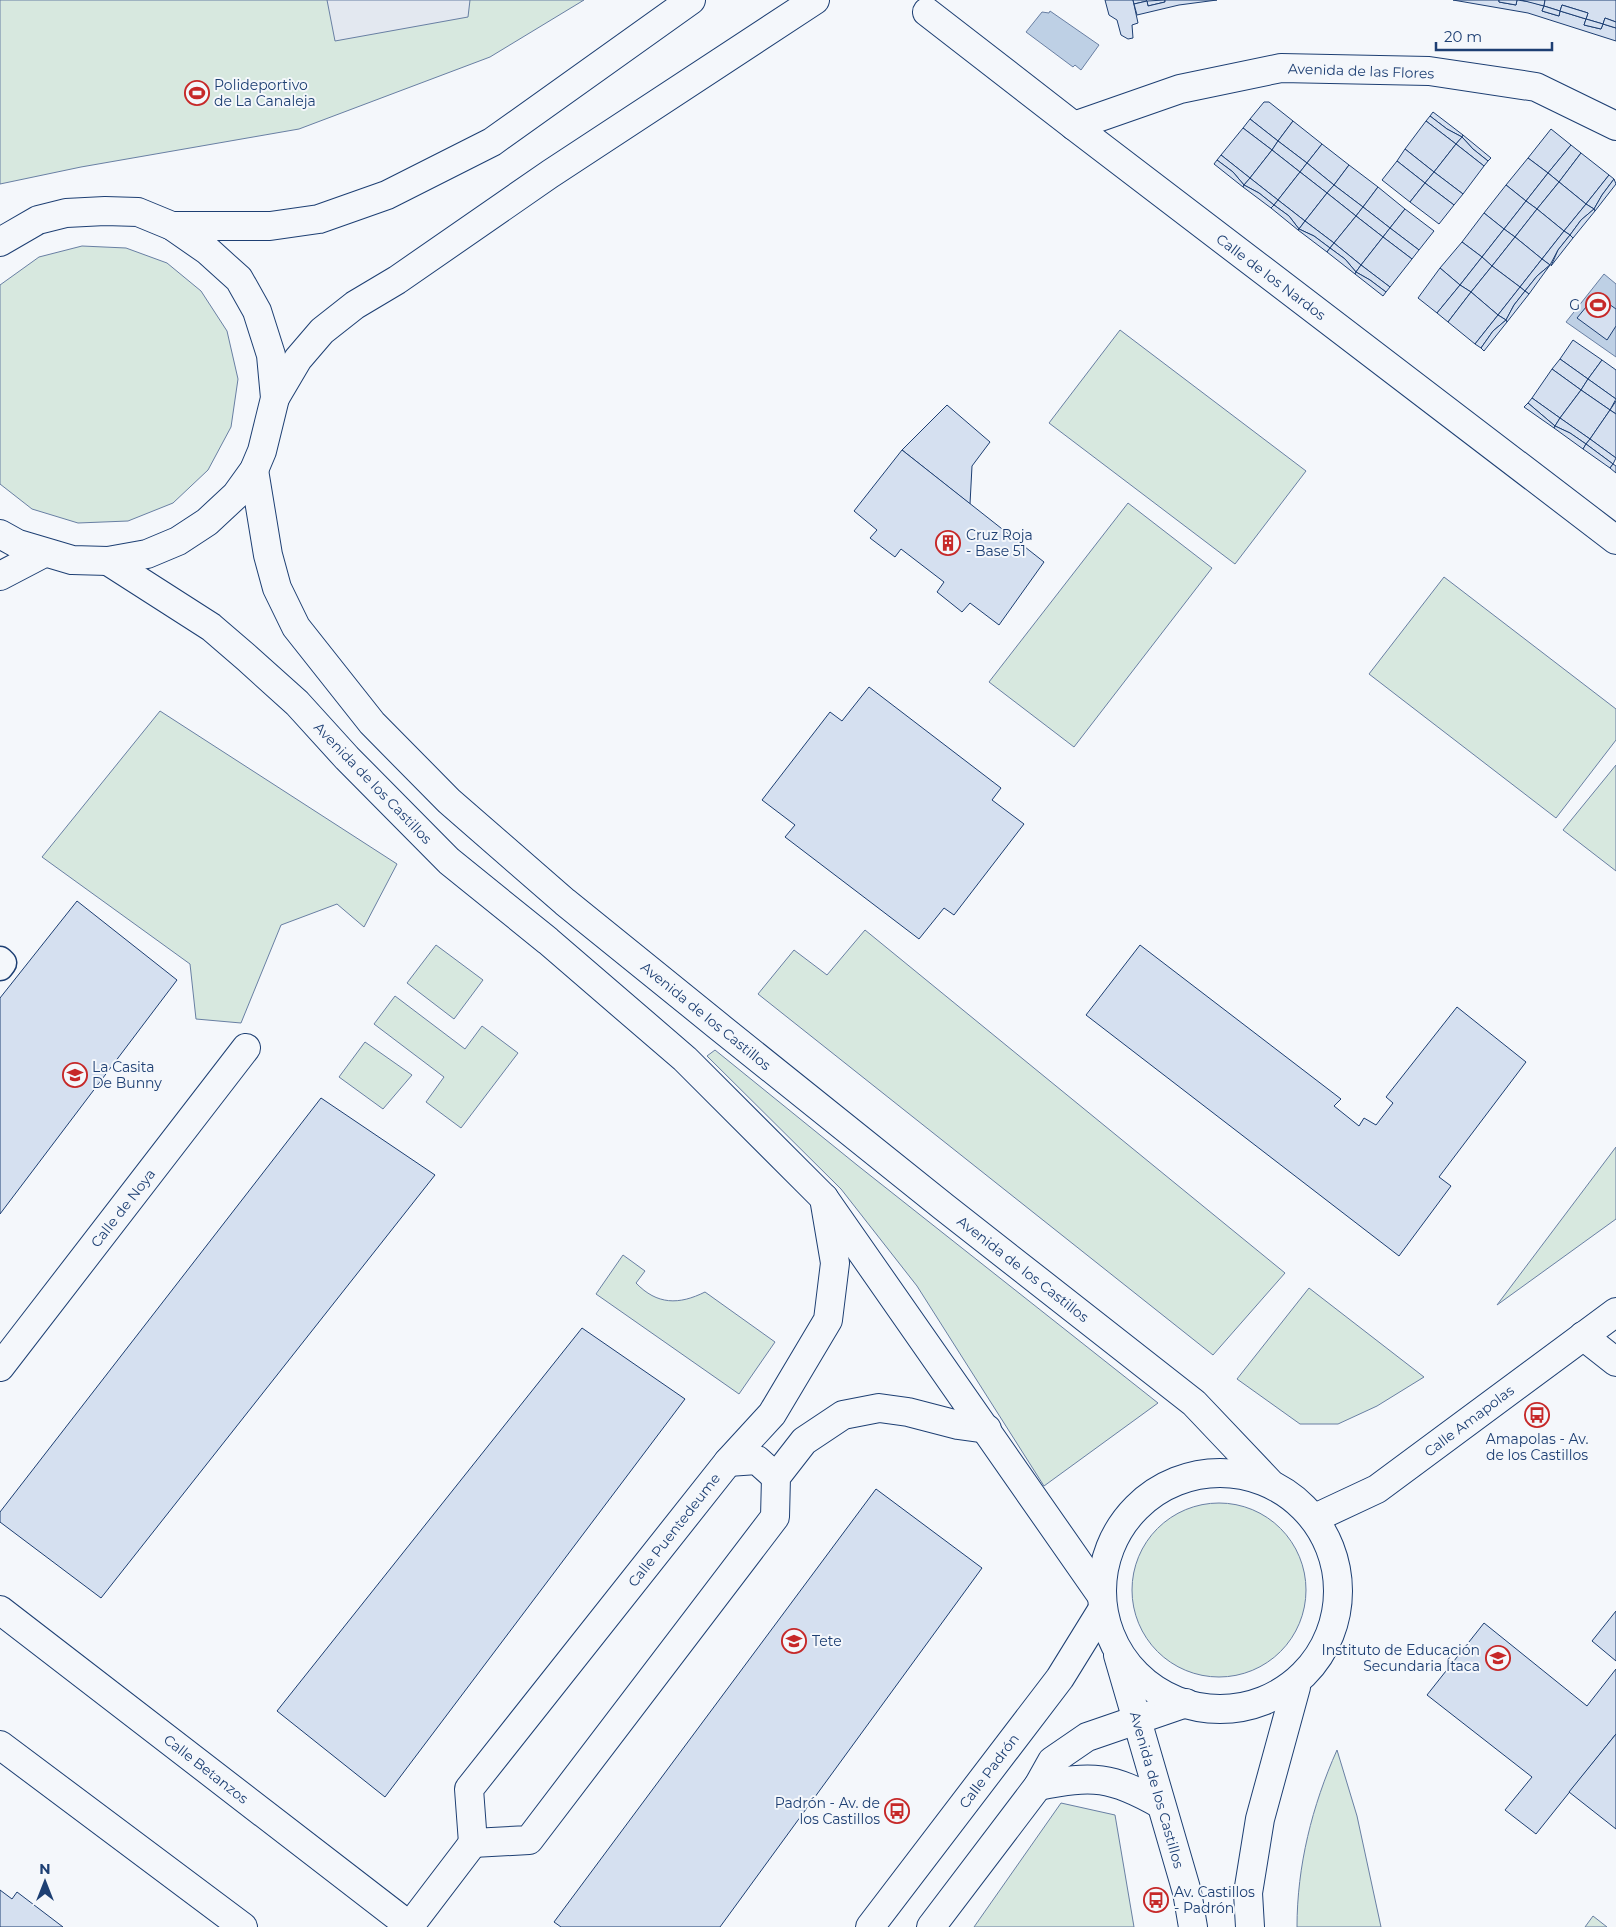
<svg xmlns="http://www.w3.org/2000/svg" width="1616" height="1927" font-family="Montserrat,sans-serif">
	<rect width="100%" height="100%" fill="#f4f7fb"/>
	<g fill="#d7e8df" stroke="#687fa3">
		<path d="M0,0H584L490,57L299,129L81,167L0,184Z"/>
		<path d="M82,246L126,248L167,263L201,291L227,331L238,379L231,427L208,470L173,503L128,521L78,523L32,509L0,484V285L39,257Z"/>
		<path d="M1120,330L1306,471L1235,564L1049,423Z"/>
		<path d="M1128,503L1212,568L1074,747L989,682Z"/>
		<path d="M1444,577L1616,709V740L1556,818L1369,674Z"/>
		<path d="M160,711L397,864L364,927L337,904L281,925L241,1023L196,1019L190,964L42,857Z"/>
		<path d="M1616,765V871L1563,830Z"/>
		<path d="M865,930L1285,1273L1213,1355L758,994L794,950L827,975Z"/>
		<path d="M436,945L483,980L454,1019L407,983Z"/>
		<path d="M395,996L465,1049L482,1026L518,1053L461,1128L426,1102L444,1077L374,1024Z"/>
		<path d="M365,1042L412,1075L383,1109L339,1077Z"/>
		<path d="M715,1050L857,1165L1158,1403L1044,1486L917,1286L841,1189L707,1056Z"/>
		<path d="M1616,1147V1219L1497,1305Z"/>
		<path d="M623,1255L645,1271L636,1283C657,1305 679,1305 705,1292L775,1342L739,1394L596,1294Z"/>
		<path d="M1309,1288L1424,1377L1377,1406L1338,1424H1300L1237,1379Z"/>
		<circle cx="1219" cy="1590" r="87"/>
		<path d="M1337,1750L1357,1816L1381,1927H1297C1297,1866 1312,1806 1337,1750Z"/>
		<path d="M1061,1803L1115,1815L1134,1927H974Z"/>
		<path d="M1593,1916L1607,1927H1585Z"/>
	</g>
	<path fill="#e3e8f0" stroke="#687fa3" d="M327,0H470L468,17L335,41Z"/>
	<g fill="#bed0e5" stroke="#687fa3">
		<path d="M1050,11L1099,45L1081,70L1075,65L1073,67L1026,32L1042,12L1049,13Z"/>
		<path d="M1604,274L1616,284V357L1566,322Z"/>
	</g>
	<g fill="#d5e0f0" stroke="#1d3f73">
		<path d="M1105,0H1133L1138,23L1132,25L1133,38L1128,39L1121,35L1117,20L1109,15Z"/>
		<path d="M1133,0H1146L1147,1L1134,4Z"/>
		<path d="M1165,0V2L1148,6L1147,1Z"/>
		<path d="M1165,0H1217L1179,5L1137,15L1134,4L1147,1L1148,6L1165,2Z"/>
		<path d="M1453,0H1499V2L1516,5L1517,0L1531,2L1544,6L1542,11L1559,16L1560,11L1586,19L1584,25L1601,29L1603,24L1616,28V41L1528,13Z"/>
		<path d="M1499,0H1517L1516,5L1499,2Z"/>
		<path d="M1521,0H1545L1544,6Z"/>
		<path d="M1545,0H1616V22L1605,18L1603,24L1586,19L1588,13L1562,5L1560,11L1544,6Z"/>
		<path d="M1562,5L1588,13L1586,19L1560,11Z"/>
		<path d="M1544,6L1560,11L1559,16L1542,11Z"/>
		<path d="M1605,18L1616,22V28L1603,24Z"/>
		<path d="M1586,19L1603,24L1601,29L1584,25Z"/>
		<path d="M1264,102H1269L1293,121L1278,141L1250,119Z"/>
		<path d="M1433,112L1463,135L1462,137L1447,129L1430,116Z"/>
		<path d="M1430,116L1447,129L1462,137L1456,144L1426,121Z"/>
		<path d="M1250,119L1278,141L1272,150L1243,128Z"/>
		<path d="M1293,121L1322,144L1307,163L1278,141Z"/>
		<path d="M1426,121L1456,144L1434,172L1405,149Z"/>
		<path d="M1243,128L1272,150L1250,178L1221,155Z"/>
		<path d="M1551,129L1571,145L1548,173L1528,158Z"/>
		<path d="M1463,135L1491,158L1488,161L1473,149L1462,137Z"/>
		<path d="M1462,137L1473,149L1488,161L1484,166L1456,144Z"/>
		<path d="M1278,141L1307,163L1300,172L1272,150Z"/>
		<path d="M1322,144L1349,165L1334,185L1307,163Z"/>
		<path d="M1456,144L1484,166L1463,194L1434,172Z"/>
		<path d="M1571,145L1581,153L1559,182L1548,173Z"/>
		<path d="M1405,149L1434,172L1425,183L1397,161Z"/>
		<path d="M1272,150L1300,172L1278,200L1250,178Z"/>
		<path d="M1581,153L1609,175L1586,204L1559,182Z"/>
		<path d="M1221,155L1250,178L1244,185L1233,172L1217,160Z"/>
		<path d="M1528,158L1548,173L1526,201L1506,185Z"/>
		<path d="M1217,160L1233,172L1244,185L1243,187L1214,164Z"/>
		<path d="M1397,161L1425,183L1410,202L1382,180Z"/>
		<path d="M1307,163L1334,185L1327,193L1300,172Z"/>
		<path d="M1349,165L1378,187L1363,207L1334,185Z"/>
		<path d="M1300,172L1327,193L1305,221L1278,200Z"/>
		<path d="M1434,172L1463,194L1454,205L1425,183Z"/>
		<path d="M1548,173L1559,182L1537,209L1526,201Z"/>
		<path d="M1609,175L1614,179L1602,195L1594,209L1586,204Z"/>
		<path d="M1250,178L1278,200L1274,205L1259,193L1244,185Z"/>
		<path d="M1614,179L1616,184L1595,211L1594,209L1602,195Z"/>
		<path d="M1559,182L1586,204L1564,231L1537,209Z"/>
		<path d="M1425,183L1454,205L1439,224L1410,202Z"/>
		<path d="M1244,185L1259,193L1274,205L1271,208L1243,187Z"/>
		<path d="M1334,185L1363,207L1356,216L1327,193Z"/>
		<path d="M1506,185L1526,201L1504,229L1484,213Z"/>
		<path d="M1378,187L1405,209L1390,228L1363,207Z"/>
		<path d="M1327,193L1356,216L1334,243L1305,221Z"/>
		<path d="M1278,200L1305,221L1299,229L1289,216L1274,205Z"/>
		<path d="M1526,201L1537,209L1515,237L1504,229Z"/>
		<path d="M1586,204L1594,209L1581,220L1570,235L1564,231Z"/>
		<path d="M1274,205L1289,216L1299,229L1298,230L1271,208Z"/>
		<path d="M1363,207L1390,228L1383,237L1356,216Z"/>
		<path d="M1405,209L1434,231L1419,250L1390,228Z"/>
		<path d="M1537,209L1564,231L1542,259L1515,237Z"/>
		<path d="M1594,209L1595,211L1573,238L1570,235L1581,220Z"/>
		<path d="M1484,213L1504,229L1482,257L1462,242Z"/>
		<path d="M1356,216L1383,237L1361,265L1334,243Z"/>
		<path d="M1305,221L1334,243L1330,248L1314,236L1299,229Z"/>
		<path d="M1390,228L1419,250L1412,259L1383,237Z"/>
		<path d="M1299,229L1314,236L1330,248L1327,252L1298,230Z"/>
		<path d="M1504,229L1515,237L1492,266L1482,257Z"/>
		<path d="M1564,231L1570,235L1558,250L1550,265L1542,259Z"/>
		<path d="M1570,235L1573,238L1551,266L1558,250Z"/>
		<path d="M1383,237L1412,259L1390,287L1361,265Z"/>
		<path d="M1515,237L1542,259L1520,287L1492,266Z"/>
		<path d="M1462,242L1482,257L1460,285L1440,268Z"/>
		<path d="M1334,243L1361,265L1356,272L1345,259L1330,248Z"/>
		<path d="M1330,248L1345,259L1356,272L1355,274L1327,252Z"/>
		<path d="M1482,257L1492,266L1471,292L1460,285Z"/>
		<path d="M1542,259L1550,265L1537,276L1525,291L1520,287Z"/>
		<path d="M1361,265L1390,287L1386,292L1370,280L1356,272Z"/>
		<path d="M1550,265L1529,294L1525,291L1537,276Z"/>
		<path d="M1492,266L1520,287L1498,315L1471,292Z"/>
		<path d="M1440,268L1460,285L1437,313L1418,298Z"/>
		<path d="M1356,272L1370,280L1386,292L1383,296L1355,274Z"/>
		<path d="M1460,285L1471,292L1448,322L1437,313Z"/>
		<path d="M1520,287L1525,291L1514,305L1506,320L1498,315Z"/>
		<path d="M1525,291L1529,294L1507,322L1506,320L1514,305Z"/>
		<path d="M1471,292L1498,315L1475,344L1448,322Z"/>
		<path d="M1596,295L1616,309V326L1607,340L1577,318Z"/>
		<path d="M1498,315L1506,320L1493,331L1481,348L1475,344Z"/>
		<path d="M1506,320L1507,322L1484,351L1481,348L1493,331Z"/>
		<path d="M1573,340L1602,360L1588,379L1560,359Z"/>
		<path d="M1560,359L1588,379L1581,390L1552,369Z"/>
		<path d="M1602,360L1616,370V399L1588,379Z"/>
		<path d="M1552,369L1581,390L1560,418L1532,398Z"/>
		<path d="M1588,379L1616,399L1610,410L1581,390Z"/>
		<path d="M1581,390L1610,410L1590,439L1560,418Z"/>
		<path d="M1532,398L1560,418L1555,426L1528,403Z"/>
		<path d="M1616,401V414L1610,410Z"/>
		<path d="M1528,403L1555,426L1554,428L1524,407Z"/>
		<path d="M947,405L990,442L972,466L970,504L902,450Z"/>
		<path d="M1610,410L1616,414V458L1590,439Z"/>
		<path d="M1560,418L1590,439L1586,444L1570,433L1555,426Z"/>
		<path d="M1555,426L1570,433L1586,444L1583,449L1554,428Z"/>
		<path d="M1590,439L1616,458L1613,464L1586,444Z"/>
		<path d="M1586,444L1613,464L1610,468L1583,449Z"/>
		<path d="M902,450L1044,562L999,625L970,603L962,612L937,592L944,582L901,549L895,557L870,538L877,530L854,511Z"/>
		<path d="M1613,464L1616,466V473L1610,468Z"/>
		<path d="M869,687L1001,788L992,800L1024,824L954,915L944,908L919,939L785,837L795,825L762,800L830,712L842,721Z"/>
		<path d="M77,901L177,980L0,1214V998Z"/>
		<path d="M1140,945L1341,1099L1334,1106L1359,1126L1364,1118L1376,1125L1393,1103L1386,1097L1457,1007L1526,1062L1439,1177L1451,1186L1399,1256L1086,1015Z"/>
		<path d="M321,1098L435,1175L101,1598L0,1522V1512Z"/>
		<path d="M582,1328L685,1399L385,1797L277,1711Z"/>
		<path d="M876,1489L982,1568L720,1927H561L554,1922Z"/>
		<path d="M1616,1611V1661L1592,1641Z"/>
		<path d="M1484,1623L1587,1706L1616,1669V1734L1536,1834L1505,1810L1532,1777L1427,1695Z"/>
		<path d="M1616,1734V1829L1569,1792Z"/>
		<path d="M0,1890L12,1899L17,1892L63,1927H0Z"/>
	</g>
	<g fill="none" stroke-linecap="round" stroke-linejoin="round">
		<defs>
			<path id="pedestrian" d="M0,960L3,963L0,967"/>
			<g id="minor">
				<path d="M927,12L1074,126L1616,540"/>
				<path d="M1074,126L1180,89L1281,68L1429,71L1536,87L1616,126"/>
				<path d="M824,1198L835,1263L828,1320L772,1414L728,1462L469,1789L473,1843L529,1840L775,1517L776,1477L804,1441L843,1415L879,1408L908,1412L958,1425L987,1429"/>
				<path d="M1583,1336L1616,1362"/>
				<path d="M0,1367L246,1048"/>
				<path d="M728,1462L757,1460L776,1477"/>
				<path d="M1315,1518L1377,1489L1616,1312"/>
				<path d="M0,1610L411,1927"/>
				<path d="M0,1745L243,1927"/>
				<path d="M1038,1786C1093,1775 1111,1776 1160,1804"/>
				<path d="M409,1927L473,1843"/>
				<path d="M870,1927L1060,1678L1102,1610"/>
				<path d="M931,1927L1038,1786L1052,1761L1087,1737L1186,1703"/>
			</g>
			<g id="tertiary">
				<path d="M254,470L268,555L277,588L296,627L372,723L449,801L565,902L717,1025L944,1207L1194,1403L1269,1482"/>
				<path d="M108,561L211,627L247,658L297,703L347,758L449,861L548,941L685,1059L824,1198L1101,1595"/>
				<circle cx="1220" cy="1591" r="118"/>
				<path d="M1118,1655L1187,1892L1193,1927"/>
				<path d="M1250,1927L1248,1893L1260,1819L1296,1687"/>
			</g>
			<g id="primary">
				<path d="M0,242L38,220L66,213L105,211L138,212L172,226L208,251L239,279L257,311L271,355L275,398L262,451L254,470L236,495L207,522L178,541L147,554L108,561L72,560L18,544L0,534"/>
				<path d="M0,576L44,553"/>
			</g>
			<g id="trunk">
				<path d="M172,226H270L319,219L387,195L492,142L691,0"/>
				<path d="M275,398L298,359L322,331L355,305L397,280L550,174L815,0"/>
			</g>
		</defs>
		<use href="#pedestrian" stroke="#1d3f73" stroke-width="29"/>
		<use href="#minor" stroke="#1d3f73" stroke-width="30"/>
		<use href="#tertiary" stroke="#1d3f73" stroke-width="30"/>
		<use href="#primary" stroke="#1d3f73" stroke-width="30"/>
		<use href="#trunk" stroke="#1d3f73" stroke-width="30"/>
		<use href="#pedestrian" stroke="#f4f7fb" stroke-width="26"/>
		<use href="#minor" stroke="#f4f7fb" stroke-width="28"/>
		<use href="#tertiary" stroke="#f4f7fb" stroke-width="28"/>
		<use href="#primary" stroke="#f4f7fb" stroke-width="28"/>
		<use href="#trunk" stroke="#f4f7fb" stroke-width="28"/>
	</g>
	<defs>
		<symbol id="stadium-ring" viewBox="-11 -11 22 22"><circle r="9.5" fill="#f4f7fb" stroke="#c62828" stroke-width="1.5"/><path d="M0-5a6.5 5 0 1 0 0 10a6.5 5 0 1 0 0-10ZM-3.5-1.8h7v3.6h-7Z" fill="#c62828"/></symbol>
		<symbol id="building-ring" viewBox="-11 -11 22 22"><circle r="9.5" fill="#f4f7fb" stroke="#c62828" stroke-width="1.5"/><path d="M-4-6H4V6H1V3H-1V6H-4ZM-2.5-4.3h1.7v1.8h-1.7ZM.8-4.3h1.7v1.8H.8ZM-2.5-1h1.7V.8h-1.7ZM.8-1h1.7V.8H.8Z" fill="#c62828"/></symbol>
		<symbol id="school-ring" viewBox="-11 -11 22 22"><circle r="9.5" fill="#f4f7fb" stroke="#c62828" stroke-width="1.5"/><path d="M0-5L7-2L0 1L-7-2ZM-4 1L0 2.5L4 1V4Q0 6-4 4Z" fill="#c62828"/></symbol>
		<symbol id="bus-ring" viewBox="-11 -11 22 22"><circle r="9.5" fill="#f4f7fb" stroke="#c62828" stroke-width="1.5"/><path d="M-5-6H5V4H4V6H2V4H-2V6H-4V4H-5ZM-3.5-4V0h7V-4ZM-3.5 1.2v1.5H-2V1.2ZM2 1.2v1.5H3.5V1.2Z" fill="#c62828"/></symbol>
	</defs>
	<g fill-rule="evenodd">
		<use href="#stadium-ring" x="183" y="79" width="28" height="28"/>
		<use href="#stadium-ring" x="1584" y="291" width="28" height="28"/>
		<use href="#building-ring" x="934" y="529" width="28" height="28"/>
		<use href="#school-ring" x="61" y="1061" width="28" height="28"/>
		<use href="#bus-ring" x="1523" y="1401" width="28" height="28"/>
		<use href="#school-ring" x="780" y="1627" width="28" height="28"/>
		<use href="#school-ring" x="1484" y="1644" width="28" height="28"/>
		<use href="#bus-ring" x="883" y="1797" width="28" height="28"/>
		<use href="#bus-ring" x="1142" y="1886" width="28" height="28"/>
	</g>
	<g text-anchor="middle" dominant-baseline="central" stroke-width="4" stroke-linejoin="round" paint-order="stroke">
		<g font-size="14" fill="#1d3f73" stroke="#f4f7fb">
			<text transform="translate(1361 71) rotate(2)">Avenida de las Flores</text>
			<text transform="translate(1271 277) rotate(37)">Calle de los Nardos</text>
			<text transform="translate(373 783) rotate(46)">Avenida de los Castillos</text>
			<text transform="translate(706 1016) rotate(39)">Avenida de los Castillos</text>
			<text transform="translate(123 1208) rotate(-52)">Calle de Noya</text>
			<text transform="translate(1023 1269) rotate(38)">Avenida de los Castillos</text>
			<text transform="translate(1469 1421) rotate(-37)">Calle Amapolas</text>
			<text transform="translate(674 1530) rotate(-52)">Calle Puentedeume</text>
			<text transform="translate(206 1769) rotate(38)">Calle Betanzos</text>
			<text transform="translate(989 1771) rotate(-53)">Calle Padrón</text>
			<text transform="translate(1157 1790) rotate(74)">Avenida de los Castillos</text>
		</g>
		<g font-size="14" fill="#1d3f73" stroke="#f4f7fb" text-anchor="start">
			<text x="214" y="85">Polideportivo<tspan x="214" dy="16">de La Canaleja</tspan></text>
			<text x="1580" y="305" text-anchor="end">G</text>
			<text x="966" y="535">Cruz Roja<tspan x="966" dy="16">- Base 51</tspan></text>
			<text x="92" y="1067">La Casita<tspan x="92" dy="16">De Bunny</tspan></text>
			<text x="1537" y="1439" text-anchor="middle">Amapolas - Av.<tspan x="1537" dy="16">de los Castillos</tspan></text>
			<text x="812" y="1641">Tete</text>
			<text x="1480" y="1650" text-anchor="end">Instituto de Educación<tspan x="1480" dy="16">Secundaria Ítaca</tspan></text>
			<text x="880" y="1803" text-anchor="end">Padrón - Av. de<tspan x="880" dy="16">los Castillos</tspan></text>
			<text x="1174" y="1892">Av. Castillos<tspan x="1174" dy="16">- Padrón</tspan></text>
		</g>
	</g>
	<g transform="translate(45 1882)" stroke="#f4f7fb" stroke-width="4" paint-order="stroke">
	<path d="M0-4L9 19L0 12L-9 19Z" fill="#1d3f73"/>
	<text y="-8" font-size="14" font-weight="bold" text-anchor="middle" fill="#1d3f73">N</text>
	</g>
	<path d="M1436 42v8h116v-8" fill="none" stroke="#1d3f73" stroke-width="2.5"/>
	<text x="1444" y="42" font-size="15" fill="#1d3f73" stroke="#f4f7fb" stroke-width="4" paint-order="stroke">20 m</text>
</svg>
